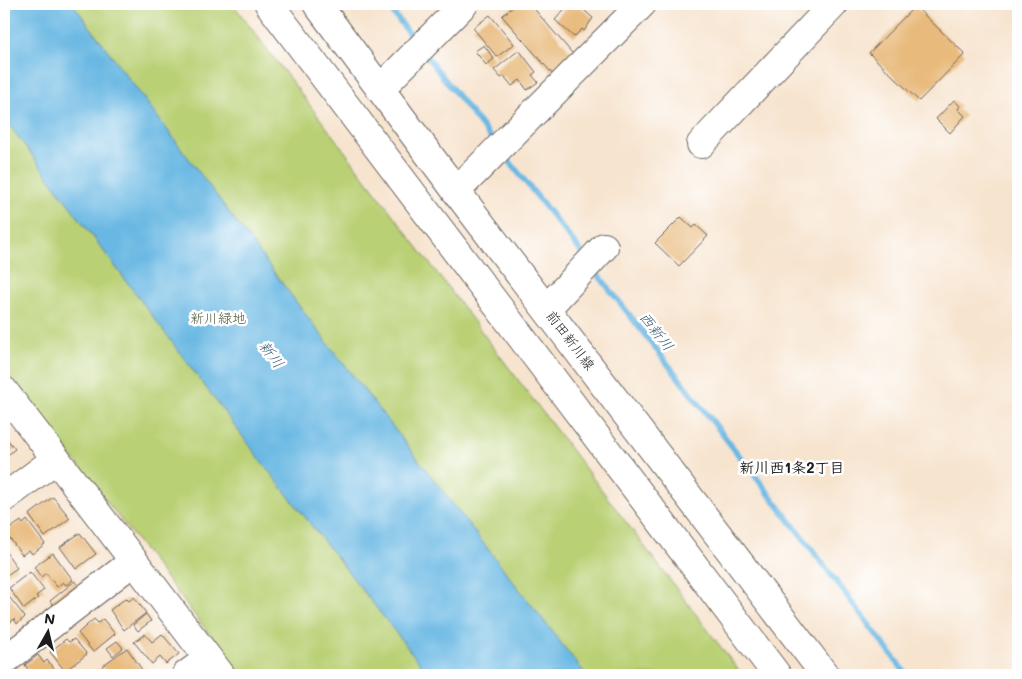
<svg xmlns="http://www.w3.org/2000/svg" width="1022" height="679" font-family="Mali,'Klee One',sans-serif">
	<rect width="100%" height="100%" fill="#fff"/>
	<filter id="ink" filterUnits="userSpaceOnUse"><feTurbulence type="fractalNoise" baseFrequency=".02" numOctaves="2"/><feDisplacementMap in="SourceGraphic" scale="10" xChannelSelector="R" yChannelSelector="G"/><feConvolveMatrix kernelMatrix="1 2 1 2 8 2 1 2 1" color-interpolation-filters="sRGB"/></filter>
	<filter id="wash" filterUnits="userSpaceOnUse"><feTurbulence type="fractalNoise" baseFrequency=".0096" numOctaves="4" result="noise"/><feDisplacementMap in="SourceGraphic" scale="20" xChannelSelector="R" yChannelSelector="G"/><feGaussianBlur stdDeviation="1.12" result="paint"/><feColorMatrix in="noise" values="0 0 0 0 0 0 0 0 0 0 0 0 0 0 0 0 0 1.4 0 .05"/><feComposite in="paint" operator="in"/></filter>
	<g filter="url(#wash)">
		<rect width="100%" height="100%" fill="#f7e4cf"/>
		<path fill="#b9d075" stroke="#6a7648" d="M4,4H233L742,675H241L4,369Z"/>
		<path fill="#69b8e3" stroke="#426a80" d="M4,4H73L312,323L586,675H429L261,461L4,118Z"/>
		<g fill="none" stroke-linecap="round" stroke-linejoin="round">
			<g stroke="#69b8e3" stroke-width="6">
				<path d="M386,4L416,42"/>
				<path d="M425,54L494,142"/>
				<path d="M502,152L586,258"/>
				<path d="M593,268L801,535L907,675"/>
			</g>
		</g>
		<g id="blocks">
			<g fill="#e8ba7c">
				<path d="M516,4H530L578,60L556,78L502,16Z"/>
				<path d="M569,4H577L593,18L584,31L582,29L574,37L555,20Z"/>
				<path d="M915,6L965,54L919,101L869,53Z"/>
				<path d="M490,15L514,44L497,57L473,28Z"/>
				<path d="M484,45L494,59L486,65L475,51Z"/>
				<path d="M519,50L536,72L532,75L538,82L527,90L520,80L512,86L504,76L501,78L494,70Z"/>
				<path d="M954,100L960,106L958,109L965,116L950,133L936,119Z"/>
				<path d="M681,217L693,228L696,225L708,236L679,266L655,243Z"/>
				<path d="M4,435L15,449L4,458Z"/>
				<path d="M53,497L70,518L45,537L29,515Z"/>
				<path d="M27,520L45,544L32,554L29,550L22,555L5,532L21,521L23,524Z"/>
				<path d="M80,533L96,554L76,569L60,547Z"/>
				<path d="M4,549L17,568L4,577Z"/>
				<path d="M53,553L73,580L66,585L63,582L57,587L46,573L41,577L34,567Z"/>
				<path d="M30,572L44,590L36,596L38,598L24,609L9,588Z"/>
				<path d="M75,581L80,588L55,607L50,601Z"/>
				<path d="M6,593L25,617L17,624L14,619L4,628V595Z"/>
				<path d="M134,597L146,613L124,630L110,610L126,598L129,601Z"/>
				<path d="M146,614L151,621L138,631L133,625Z"/>
				<path d="M94,619L98,623L103,619L115,634L93,652L78,633Z"/>
				<path d="M145,634L152,642L162,634L179,654L166,664L160,657L152,664L134,642Z"/>
				<path d="M66,639L69,642L74,639L87,654L65,671L50,652Z"/>
				<path d="M117,641L123,648L113,656L107,648Z"/>
				<path d="M127,648L143,671L138,675H118L117,674L108,675L102,666Z"/>
				<path d="M38,655L44,663L47,660L59,675H32L25,665Z"/>
			</g>
		</g>
	</g>
	<g filter="url(#ink)">
		<use href="#blocks" fill-opacity="0" stroke="#69625b" stroke-width="1"/>
		<g fill="none" stroke-linecap="round" stroke-linejoin="round">
			<defs>
				<g id="minor">
					<path d="M381,88L464,4"/>
					<path d="M701,144L834,4"/>
					<path d="M456,191L642,4"/>
					<path d="M547,308L604,247"/>
					<path d="M4,391L221,675"/>
					<path d="M4,498L56,459"/>
					<path d="M4,661L134,561"/>
					<path d="M186,675L208,659"/>
				</g>
				<g id="major">
					<path d="M269,4L777,675"/>
					<path d="M317,4L456,191L825,675"/>
				</g>
			</defs>
			<use href="#minor" stroke="#69625b" stroke-width="30"/>
			<use href="#major" stroke="#69625b" stroke-width="30"/>
			<use href="#minor" stroke="#fff" stroke-width="28"/>
			<use href="#major" stroke="#fff" stroke-width="28"/>
		</g>
	</g>
	<g text-anchor="middle" dominant-baseline="central" stroke-width="5" stroke-linejoin="round" paint-order="stroke">
		<g font-size="14" fill="#535b3b" stroke="#fff">
			<text x="218" y="317">新川緑地</text>
		</g>
		<g font-size="14" fill="#1c1c1c" stroke="#fff">
			<text transform="translate(571 340) rotate(53)">前田新川線</text>
		</g>
		<g font-size="15" font-style="italic" fill="#3f6276" stroke="#fff">
			<text transform="translate(657 331) rotate(52)">西新川</text>
			<text transform="translate(272 354) rotate(53)">新川</text>
		</g>
		<g font-size="15" font-weight="bold" fill="#1c1c1c" stroke="#fff">
			<text x="792" y="467">新川西1条2丁目</text>
		</g>
	</g>
	<rect width="1022" height="679" fill="none" stroke="#fff" stroke-width="20"/>
	<g transform="translate(48 632) rotate(8)" stroke="#ffffff" stroke-width="4" paint-order="stroke">
	<path d="M0-4L9 19L0 12L-9 19Z" fill="#1c1c1c"/>
	<text y="-8" font-size="14" font-weight="bold" text-anchor="middle" fill="#1c1c1c">N</text>
	</g>
</svg>
